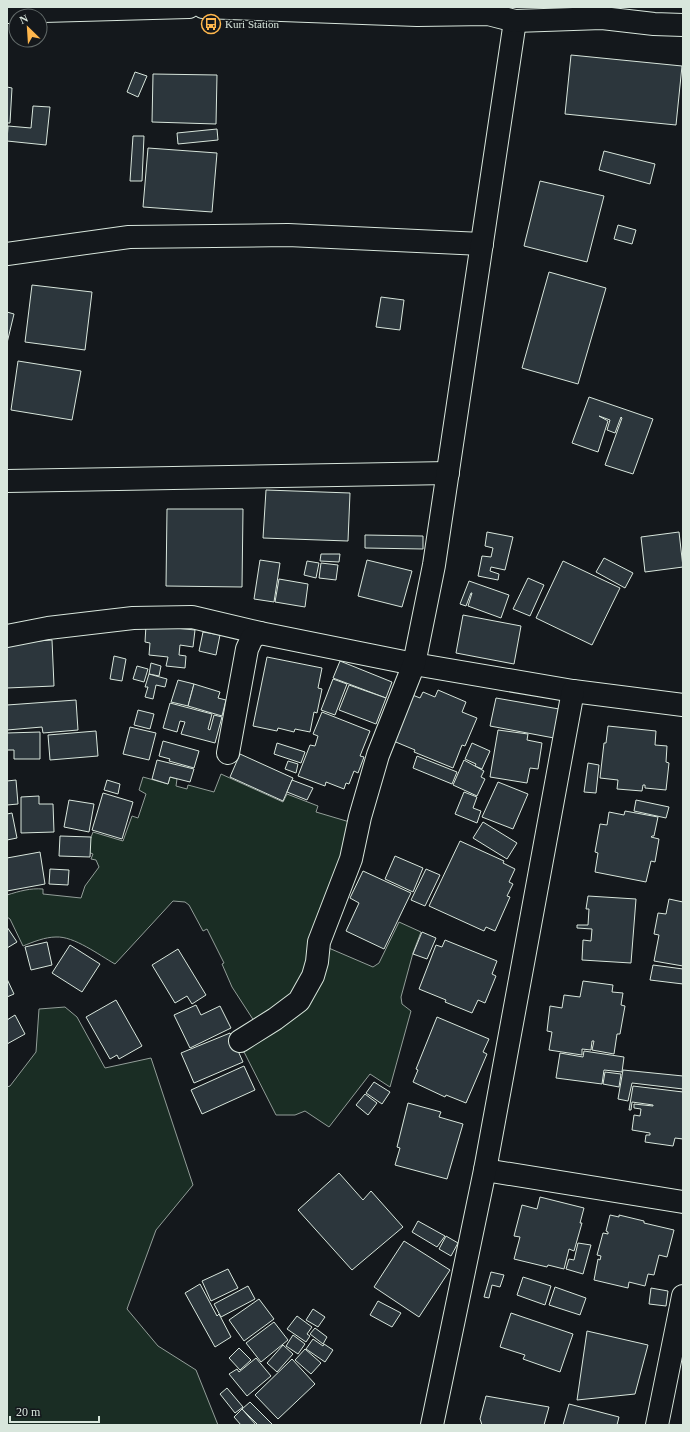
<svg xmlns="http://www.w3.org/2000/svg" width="690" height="1432" font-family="'Times New Roman',serif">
	<rect width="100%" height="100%" fill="#14181c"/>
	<g fill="#1a2d24" stroke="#939e99">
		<path d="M221,774L283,802L287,794L318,806L316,812L353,823L296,998L256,1024L232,987L222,964L224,963L207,929L203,931L189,905L185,902L173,901L115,964C99,955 74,936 56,937C45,937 33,942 23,946L10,919L7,917V895C20,891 30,888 43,889V894L81,898L85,886L99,867L96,860L91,859L93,854L86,851L93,832L123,841L132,816L138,818L146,794L139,790L143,777L168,784L170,777L177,779L176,786L187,789L188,785L214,792Z"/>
		<path d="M399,922L421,932L413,953L401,997L402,1004L411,1011L390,1087L370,1074L329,1127L305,1111L295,1115H276L242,1048L279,1024L324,946L373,967L379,963Z"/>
		<path d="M65,1007L77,1017L105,1068L151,1058L193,1185L156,1230L127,1309L158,1346L196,1370L218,1425H7V1087L10,1086L36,1052L39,1009Z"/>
	</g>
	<g fill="#2c363c" stroke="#d8e6dc">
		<path d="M571,55L682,66L676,125L565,114Z"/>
		<path d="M135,72L147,76L138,97L127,92Z"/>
		<path d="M153,74L217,75L216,124L152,122Z"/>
		<path d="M7,87L12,88L10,123H7Z"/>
		<path d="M33,106L50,107L46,145L7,141L8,126L31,128Z"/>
		<path d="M217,129L218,140L178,144L177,133Z"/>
		<path d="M133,136H144L142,181H130Z"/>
		<path d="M148,148L217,153L212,212L143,207Z"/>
		<path d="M604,151L655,164L650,184L599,170Z"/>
		<path d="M540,181L604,196L587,262L524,246Z"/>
		<path d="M618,225L636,230L632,244L614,239Z"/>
		<path d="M549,272L606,288L578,384L522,368Z"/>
		<path d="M32,285L92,292L85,350L25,342Z"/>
		<path d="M381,297L404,300L400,330L376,327Z"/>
		<path d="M7,312L14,314L7,343Z"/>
		<path d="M18,361L81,371L72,420L11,410Z"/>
		<path d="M589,397L653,419L633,474L605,465L622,418L621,417L615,433L607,430L610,420L599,416L608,421L598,452L572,443Z"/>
		<path d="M266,490L350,493L348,541L263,538Z"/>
		<path d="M167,509H243L242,587L166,586Z"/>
		<path d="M487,532L513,537L505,570L491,567L490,571L499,574L498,580L478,576L482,556L491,557L493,548L485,546Z"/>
		<path d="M679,532L683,567L645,572L641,537Z"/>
		<path d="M365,535L423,536V549L365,548Z"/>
		<path d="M321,554H340L339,562L320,561Z"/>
		<path d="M604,558L633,573L625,588L596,572Z"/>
		<path d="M260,560L280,563L274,602L254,599Z"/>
		<path d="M367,560L412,571L402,607L358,596Z"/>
		<path d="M307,561L319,563L316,578L304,575Z"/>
		<path d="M563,561L620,588L592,645L536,618Z"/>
		<path d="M321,563L338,565L336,580L319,578Z"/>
		<path d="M528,578L544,585L530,616L513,609Z"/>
		<path d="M279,579L308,584L305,607L275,602Z"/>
		<path d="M469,581L509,595L501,618L468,606L472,593H471L466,606L460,604Z"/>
		<path d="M463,615L521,626L514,664L456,653Z"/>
		<path d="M146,625L195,630L193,647L180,645L179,655L186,656L185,668L166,666L168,657L149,655L150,643L145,642Z"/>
		<path d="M203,632L220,635L216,655L199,651Z"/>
		<path d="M52,640L54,686L7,688V643Z"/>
		<path d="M114,656L126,659L122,681L110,679Z"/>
		<path d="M267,657L322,668L318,688L322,689L317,713L314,712L310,732L295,729L294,732L278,728L277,731L253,726Z"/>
		<path d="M340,661L392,682L386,698L333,678Z"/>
		<path d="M151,663L161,666L159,676L149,674Z"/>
		<path d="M137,666L148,669L144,682L133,679Z"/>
		<path d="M149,674L167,679L165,687L156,685L153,699L145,697L148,687H145Z"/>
		<path d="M333,679L347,684L335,715L321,710Z"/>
		<path d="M178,680L194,684L188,706L171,702Z"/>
		<path d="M194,684L220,692L218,698L226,700L222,716L188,706Z"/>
		<path d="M349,685L386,698L376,724L339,710Z"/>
		<path d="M438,690L466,702L462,712L477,718L465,746L462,745L453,768L414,752L415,750L391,740L410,694L420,698L423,692L435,697Z"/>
		<path d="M496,698L559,709L554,738L490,726Z"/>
		<path d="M76,700L78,730L43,733L42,727L7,730V705Z"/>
		<path d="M170,703L212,714L208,729L210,730L214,715L222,717L215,743L181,734L185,722L180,721L177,732L163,728Z"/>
		<path d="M138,710L154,714L150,729L134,725Z"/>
		<path d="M322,712L370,731L360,756L364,757L358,773L354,771L349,784L346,783L344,789L326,782L325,786L298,776L310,745L315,746L318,736L313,734Z"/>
		<path d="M608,726L656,731L655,745L667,746L666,762L669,763L666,790L645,788V785H643L642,791L617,789L618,780L600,778L604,743H606Z"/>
		<path d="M130,727L156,733L149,760L123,754Z"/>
		<path d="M498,730L528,734L527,740L542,743L538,769L530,768L527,783L490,777Z"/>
		<path d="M96,731L98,756L50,760L48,735Z"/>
		<path d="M40,732V759H14V750H7V733Z"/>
		<path d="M163,741L199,751L194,768L169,761L170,759L159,756Z"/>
		<path d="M277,743L305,752L301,763L274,754Z"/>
		<path d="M472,743L490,751L482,769L475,766L476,764L465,759Z"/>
		<path d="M240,754L293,778L283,801L230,777Z"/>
		<path d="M417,756L457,772L452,784L413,768Z"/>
		<path d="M157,760L194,769L190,782L170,777L168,784L152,779Z"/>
		<path d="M464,760L484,771L481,777L485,779L477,796L453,785Z"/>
		<path d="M288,761L298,764L296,773L285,769Z"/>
		<path d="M588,763L599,765L596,793L584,792Z"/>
		<path d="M16,780L18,804L7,805V781Z"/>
		<path d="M107,780L120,784L118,794L104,790Z"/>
		<path d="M292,780L313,788L307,800L287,792Z"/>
		<path d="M498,782L528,794L513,829L482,817Z"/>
		<path d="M464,792L477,797L473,808L481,811L477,823L455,814Z"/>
		<path d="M103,793L133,802L122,839L92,830Z"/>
		<path d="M39,796V804H53L54,832L21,833V797Z"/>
		<path d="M69,800L94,804L89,832L64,827Z"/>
		<path d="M636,800L669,807L666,818L634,811Z"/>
		<path d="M625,811L658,817L654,836H652L651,837L659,839L655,862L651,861L646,882L595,872L598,853L595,852L600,824L607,825L609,812L624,815Z"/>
		<path d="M12,813L17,838L7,840V814Z"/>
		<path d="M483,822L517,843L507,859L473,838Z"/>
		<path d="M60,836L91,837L90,857L59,856Z"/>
		<path d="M460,841L504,861L503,863L515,869L509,882L513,884L507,896L510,897L495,931L486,927L484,931L429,906Z"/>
		<path d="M40,852L45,884L7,891V858Z"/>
		<path d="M395,856L423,868L413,892L385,879Z"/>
		<path d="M50,869L69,870L68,885L49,884Z"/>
		<path d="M426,869L440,875L425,906L411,900Z"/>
		<path d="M363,871L411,893L384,949L346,931L359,903L350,898Z"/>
		<path d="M588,896L636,899L631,963L582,960L583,940L591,941L592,929L577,928V925H588L589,909H586Z"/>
		<path d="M669,899L683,902V966L654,961L659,935L654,934L658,913L666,914Z"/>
		<path d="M7,927L17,942L7,948Z"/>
		<path d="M422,932L436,938L427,959L413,954Z"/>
		<path d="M445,940L497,961L492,974L496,976L485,1003L478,1000L472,1013L445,1002L446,1000L419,989L436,945L442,947Z"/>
		<path d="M47,942L52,965L31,970L25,947Z"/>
		<path d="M70,945L100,964L82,992L52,973Z"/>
		<path d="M178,949L206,995L192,1004L187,996L175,1003L152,965Z"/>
		<path d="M653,965L683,969V984L650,980Z"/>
		<path d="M7,979L14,994L7,997Z"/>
		<path d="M583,981L613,985L612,992L623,993L621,1005L625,1006L620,1034H617L614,1054L592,1050L594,1041H592L591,1050L582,1049V1055L549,1050L552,1032L547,1031L550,1006L562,1008L564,995L580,997Z"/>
		<path d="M116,1000L142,1046L119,1059L117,1055L110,1059L86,1017Z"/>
		<path d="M196,1005L201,1015L220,1006L231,1028L190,1048L174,1015Z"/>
		<path d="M15,1015L25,1034L7,1044V1020Z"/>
		<path d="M437,1017L489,1039L483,1052L487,1054L466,1103L446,1095L445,1097L413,1082L418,1070L416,1069Z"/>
		<path d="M230,1033L243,1062L194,1083L181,1053Z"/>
		<path d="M584,1051L624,1057L622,1072L604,1070L602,1084L556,1078L560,1053L583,1057Z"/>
		<path d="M244,1066L255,1090L202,1114L191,1090Z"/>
		<path d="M623,1070L683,1076V1089L632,1083L628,1101L618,1099Z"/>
		<path d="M605,1072L621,1074L619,1087L603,1084Z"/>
		<path d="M374,1082L390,1092L382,1104L366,1093Z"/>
		<path d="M633,1086L683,1092V1139L675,1138L673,1146L645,1142L646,1135H650V1133L632,1130L634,1115L640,1116L641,1109L634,1108V1104L653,1106V1105L632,1102L631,1110H629Z"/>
		<path d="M365,1094L377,1103L368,1115L356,1105Z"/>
		<path d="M408,1103L441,1112L439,1117L463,1124L447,1179L395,1165L400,1148L397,1147Z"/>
		<path d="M339,1173L363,1200L371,1191L403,1227L352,1270L298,1210Z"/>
		<path d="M540,1197L584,1208L580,1223H582L574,1251L569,1249L564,1269L548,1265L547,1267L514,1259L520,1237L514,1236L522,1205L537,1209Z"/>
		<path d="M610,1215L619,1217V1215L644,1221V1223L674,1230L667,1257L659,1255L654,1275L648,1274L645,1286L629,1282L628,1288L594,1280L598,1259L600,1260L601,1256L597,1255L603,1233L608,1234V1232L606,1231Z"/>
		<path d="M418,1221L445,1236L437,1247L412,1232Z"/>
		<path d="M446,1236L458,1243L451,1256L439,1249Z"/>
		<path d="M404,1241L450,1270L419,1317L374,1287Z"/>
		<path d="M578,1243L591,1245L583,1274L566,1269L569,1259L574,1260Z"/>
		<path d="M228,1269L238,1288L211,1301L202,1281Z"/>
		<path d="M491,1272L504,1275L500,1287L492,1285L489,1298L484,1297Z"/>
		<path d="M523,1277L551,1286L545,1305L517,1295Z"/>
		<path d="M200,1284L217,1316L219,1314L231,1337L215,1347L185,1293Z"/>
		<path d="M248,1286L255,1299L221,1317L214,1304Z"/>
		<path d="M555,1287L586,1298L580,1315L549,1305Z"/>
		<path d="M651,1288L668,1291L666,1306L649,1304Z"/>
		<path d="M259,1299L274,1319L244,1341L229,1320Z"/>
		<path d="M378,1301L401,1313L392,1327L370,1315Z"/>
		<path d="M313,1309L325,1317L318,1327L306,1320Z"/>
		<path d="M511,1313L573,1334L560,1372L523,1359L525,1355L500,1347Z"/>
		<path d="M297,1316L312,1327L307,1334L310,1336L306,1342L287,1329Z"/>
		<path d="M274,1322L288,1340L261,1362L246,1343Z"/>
		<path d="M315,1328L327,1337L323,1344L310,1334Z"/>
		<path d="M587,1331L648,1345L635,1394L577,1400Z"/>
		<path d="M293,1335L305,1344L298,1354L286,1346Z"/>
		<path d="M313,1339L323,1346L324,1344L333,1350L325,1362L306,1349Z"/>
		<path d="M283,1345L293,1354L277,1372L267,1363Z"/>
		<path d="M239,1348L251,1360L240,1370L229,1358Z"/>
		<path d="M305,1349L321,1363L311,1374L295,1360Z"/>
		<path d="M256,1358L271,1376L247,1396L229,1374L237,1369L239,1372Z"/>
		<path d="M292,1359L315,1384L278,1419L255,1395Z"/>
		<path d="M227,1388L243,1407L235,1413L220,1394Z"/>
		<path d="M486,1396L549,1407L544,1425H482L480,1419Z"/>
		<path d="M250,1402L273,1425H258L242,1409Z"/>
		<path d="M569,1404L619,1417L617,1425H563Z"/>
		<path d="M242,1409L256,1425H241L234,1417Z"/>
	</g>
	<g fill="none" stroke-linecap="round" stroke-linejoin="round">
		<defs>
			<g id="street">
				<path d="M7,254L129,237L288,235L482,244"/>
				<path d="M7,481L448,473"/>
				<path d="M7,636L48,628L133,618L192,617L260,633"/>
				<path d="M228,753L247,649L252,638L260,633L414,664L573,691L683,705"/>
				<path d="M240,1041L275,1019L299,1001L313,976L317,962L319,942L351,859L360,817L378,755L414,664L434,565L515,21"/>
				<path d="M485,1170L683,1202"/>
				<path d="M432,1425L485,1170L573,691"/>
				<path d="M657,1425L683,1296"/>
			</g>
			<g id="secondary">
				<path d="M203,7L417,15L488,14L515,21L602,18L654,24L683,25"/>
				<path d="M7,12L189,7"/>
			</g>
		</defs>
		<use href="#street" stroke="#d8e6dc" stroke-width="24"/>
		<use href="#secondary" stroke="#d8e6dc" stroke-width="24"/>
		<use href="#street" stroke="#14181c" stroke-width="22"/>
		<use href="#secondary" stroke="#14181c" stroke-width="22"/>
	</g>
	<defs>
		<symbol id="bus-ring" viewBox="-11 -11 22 22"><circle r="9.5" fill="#14181c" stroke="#ffb74d" stroke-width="1.5"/><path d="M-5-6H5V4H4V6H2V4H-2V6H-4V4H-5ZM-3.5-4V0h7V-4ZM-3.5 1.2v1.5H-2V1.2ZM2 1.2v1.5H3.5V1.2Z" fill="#ffb74d"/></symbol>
	</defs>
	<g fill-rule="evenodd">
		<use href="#bus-ring" x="200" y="13" width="22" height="22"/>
	</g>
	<g text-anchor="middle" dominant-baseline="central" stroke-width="3" stroke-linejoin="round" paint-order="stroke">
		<g font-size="11" fill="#d8e6dc" stroke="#14181c" text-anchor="start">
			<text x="225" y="24">Kuri Station</text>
		</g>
	</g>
	<rect width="690" height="1432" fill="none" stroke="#d8e6dc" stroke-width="16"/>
	<g transform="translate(28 28) rotate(335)"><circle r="19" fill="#14181c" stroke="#626a69"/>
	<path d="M0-3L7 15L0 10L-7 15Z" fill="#ffb74d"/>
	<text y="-6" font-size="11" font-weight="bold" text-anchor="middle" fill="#d8e6dc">N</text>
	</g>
	<path d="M10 1416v6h89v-6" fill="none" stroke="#d8e6dc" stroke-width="2"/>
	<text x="16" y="1416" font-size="12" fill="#d8e6dc" stroke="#14181c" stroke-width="3" paint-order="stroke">20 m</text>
</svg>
